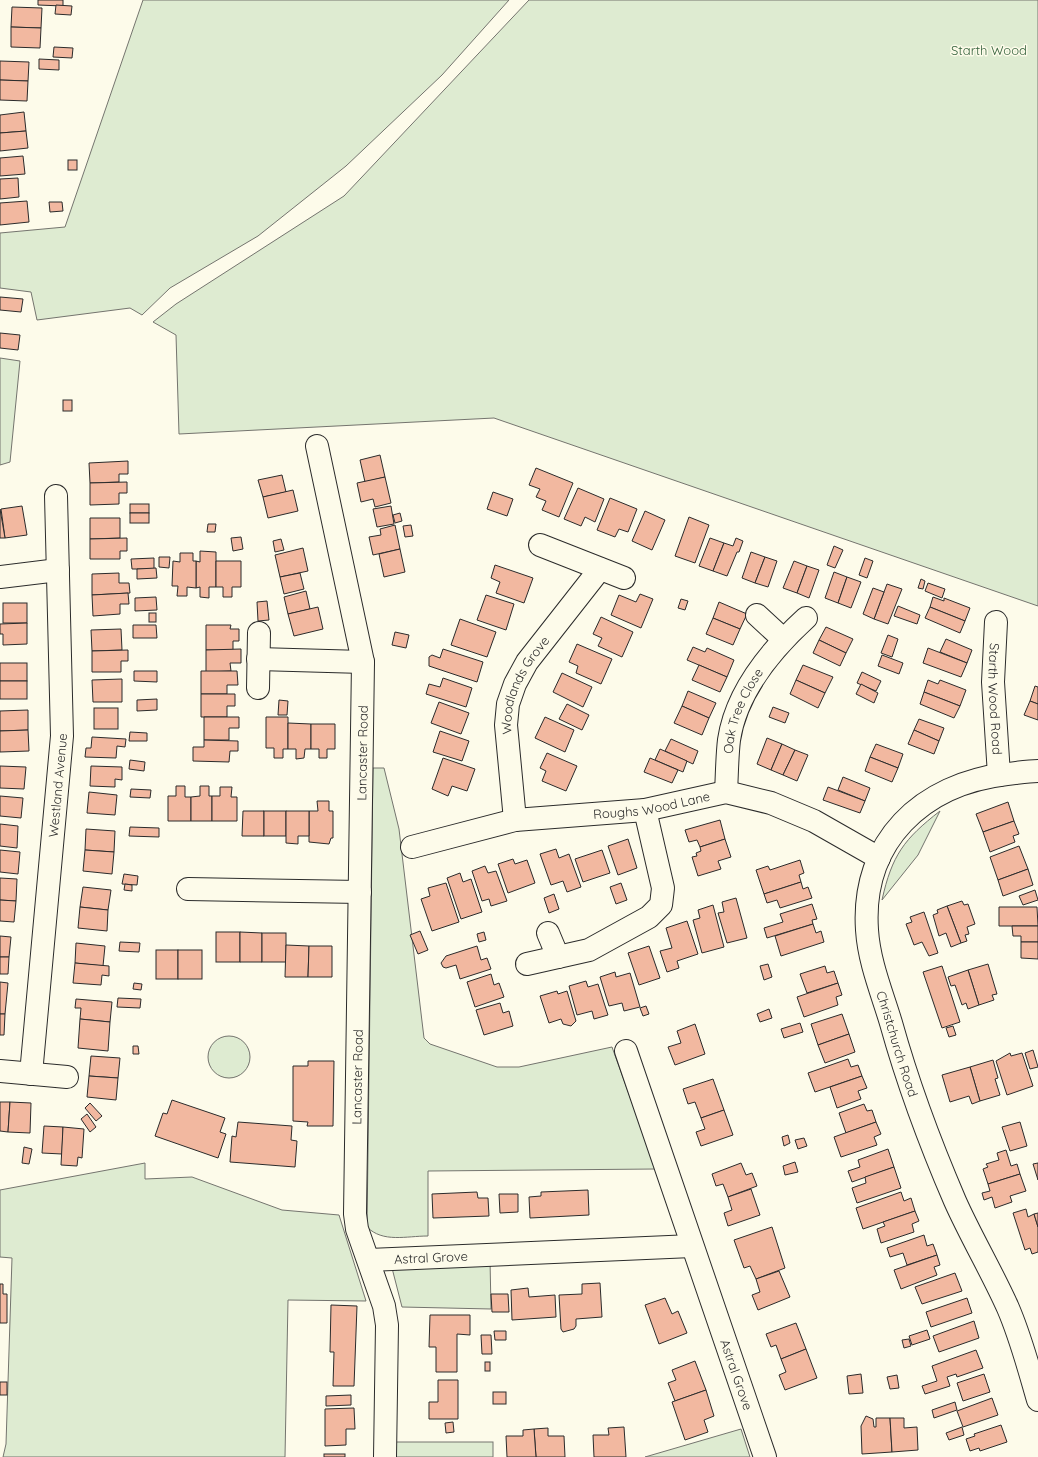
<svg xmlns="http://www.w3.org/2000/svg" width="1038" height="1457" font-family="Quicksand,sans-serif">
	<rect width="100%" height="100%" fill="#fdfbea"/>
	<g fill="#deebd1" stroke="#74746e">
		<path d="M143,0H509L442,75L346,166L258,236L170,288L142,315L130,308L37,320L31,292L0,288V233L65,227Z"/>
		<path d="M529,0H1038V606L494,418L179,434L176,335L153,322L176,304L344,196Z"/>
		<path d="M0,358L20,361L10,462L0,465Z"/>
		<path d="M373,768H384L399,829L424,1038L430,1044L497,1067H519L612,1047L656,1169L428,1171V1236C406,1236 383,1243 367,1227Z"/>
		<path d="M940,811L918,855L882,900C892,855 904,839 940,811Z"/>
		<circle cx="229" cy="1057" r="21"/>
		<path d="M145,1163V1179L192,1177L282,1210L339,1215L366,1301L288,1300L285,1457H3L6,1444L12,1258L0,1257V1190Z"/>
		<path d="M490,1259L491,1309L402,1307L392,1268Z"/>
		<path d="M741,1429L750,1457H645Z"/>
		<rect x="396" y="1442" width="97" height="15"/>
	</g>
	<g fill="#f2b8a0" stroke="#2b2b2b">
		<path d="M38,0H63V6L38,5Z"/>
		<path d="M56,5L72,6L71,15L55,14Z"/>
		<path d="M12,7L42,8L41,28L11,27Z"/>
		<path d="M11,27L41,28L40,48L11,47Z"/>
		<path d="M54,47L73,48L72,58L53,57Z"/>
		<path d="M39,59L59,60V70L39,69Z"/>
		<path d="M0,61L29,62L28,81L0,80Z"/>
		<path d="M0,80L28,81L27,101L0,100Z"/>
		<path d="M24,112L26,131L0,133V115Z"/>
		<path d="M26,131L28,148L0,151V133Z"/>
		<path d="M23,156L25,174L0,176V158Z"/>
		<rect x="68" y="160" width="9" height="10"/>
		<path d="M18,178L19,197L0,199V179Z"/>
		<path d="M27,201L29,222L0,225V203Z"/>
		<path d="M49,202H62L63,211L50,212Z"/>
		<path d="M0,297L23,299L21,312L0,310Z"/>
		<path d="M0,333L20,335L18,350L0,348Z"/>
		<rect x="63" y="400" width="9" height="11"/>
		<path d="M380,455L385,477L365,482L360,460Z"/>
		<path d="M128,461V474H119V482L90,483L89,463Z"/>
		<path d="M536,468L573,483L559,517L542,510L546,501L536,497L540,489L529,485Z"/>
		<path d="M282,475L286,492L263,497L258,480Z"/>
		<path d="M385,477L391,503L375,507L373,499L361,502L357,483Z"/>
		<path d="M127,482V493H119V504L90,505V483Z"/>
		<path d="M578,488L604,499L595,522L585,517L581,526L564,519Z"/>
		<path d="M293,490L298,511L268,518L263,497Z"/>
		<path d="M493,492L513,499L507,516L487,509Z"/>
		<path d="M610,498L637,509L628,532L619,529L615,537L597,530Z"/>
		<rect x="130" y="504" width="19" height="9"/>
		<path d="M22,506L27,535L5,538L1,509Z"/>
		<path d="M391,506L394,524L377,527L373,509Z"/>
		<path d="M0,509L5,538H0Z"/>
		<path d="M645,511L665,520L652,550L632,541Z"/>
		<rect x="130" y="513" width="19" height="10"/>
		<path d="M400,513L402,521L395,523L393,515Z"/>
		<path d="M689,517L709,525L695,563L675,556Z"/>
		<path d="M90,518H120V538L90,539Z"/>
		<path d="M208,524H216L215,532H207Z"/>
		<path d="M395,525L400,549L373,555L369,537L381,535L380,529Z"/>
		<path d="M411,525L413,536L405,537L403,526Z"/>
		<path d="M241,537L243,549L233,551L231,538Z"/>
		<path d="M127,538V551H120V559H90V539Z"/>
		<path d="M710,538L724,543L713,571L699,566Z"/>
		<path d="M736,538L743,541L739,552H737L727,576L713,571L724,543L733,546Z"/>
		<path d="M281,539L284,550L275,552L273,541Z"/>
		<path d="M834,546L843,550L835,568L827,565Z"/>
		<path d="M303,548L308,571L280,577L275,555Z"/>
		<path d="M400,549L405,572L384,577L379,554Z"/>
		<path d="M200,551L216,552V587H209V598L200,597V587L196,588V561L200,562Z"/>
		<path d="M751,552L765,557L755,583L742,578Z"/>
		<path d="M180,553H193V561H196V588L187,587V596H177L178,586H172L173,561L180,562Z"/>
		<path d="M159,557H170L169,568L159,567Z"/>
		<path d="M765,557L777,561L768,587L755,583Z"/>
		<path d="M154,558V569H132L131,559Z"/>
		<path d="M865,558L873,561L867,578L859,575Z"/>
		<path d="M216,561H241V587H232V597H223V587H216Z"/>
		<path d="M794,561L807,566L797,593L783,588Z"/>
		<path d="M495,565L533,578L524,603L496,593L500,582L491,578Z"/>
		<path d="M807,566L819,570L809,598L797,593Z"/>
		<path d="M156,568L157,578L137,579V569Z"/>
		<path d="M834,572L847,577L838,603L825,598Z"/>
		<path d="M119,573V583H129L130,593L92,595V574Z"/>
		<path d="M300,573L304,589L284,594L280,577Z"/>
		<path d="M847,577L861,582L851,608L838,603Z"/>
		<path d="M921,579L925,581L923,589L918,588Z"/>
		<path d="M928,583L945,589L942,598L925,591Z"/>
		<path d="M887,584L902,589L888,624L874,619Z"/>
		<path d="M873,588L884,592L874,619L863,614Z"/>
		<path d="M306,591L310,609L288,614L284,597Z"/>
		<path d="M128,593L129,604H120V614L93,616L92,595Z"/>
		<path d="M640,594L653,599L641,628L611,615L619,595L636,602Z"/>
		<path d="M486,595L514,604L506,630L477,620Z"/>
		<path d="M156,597L157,610L135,611V598Z"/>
		<path d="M933,597L944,601V598L970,608L965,621L930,607Z"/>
		<path d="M681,599L688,601L685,610L678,608Z"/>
		<path d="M267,601L269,620L258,621L257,602Z"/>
		<path d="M719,602L747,614L740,629L713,618Z"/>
		<rect x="3" y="603" width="24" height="20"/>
		<path d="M898,606L920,615L917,624L894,616Z"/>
		<path d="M318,607L323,629L294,636L288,614Z"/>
		<path d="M930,607L965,621L960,633L925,618Z"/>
		<rect x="149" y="613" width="7" height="9"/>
		<path d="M601,617L633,632L622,657L598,646L602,638L593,634Z"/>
		<path d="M713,618L740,629L733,645L706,634Z"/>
		<path d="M460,619L496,632L487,657L451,645Z"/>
		<path d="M27,623V644L3,645V634H0V624Z"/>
		<path d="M133,625H156L157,638H133Z"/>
		<path d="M206,625H231L230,629H239V641H233V650H206Z"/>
		<path d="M826,627L853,639L846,653L819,640Z"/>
		<path d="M121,629L122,650L92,651L91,630Z"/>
		<path d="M395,632L409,635L406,648L392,645Z"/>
		<path d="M888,635L898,639L892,657L881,653Z"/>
		<path d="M946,639L972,650L967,663L940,652Z"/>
		<path d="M819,640L846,653L840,666L813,653Z"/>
		<path d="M577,644L612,659L601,684L576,673L578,666L569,662Z"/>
		<path d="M693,647L705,652L707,648L734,660L727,677L687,660Z"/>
		<path d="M928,648L967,663L961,677L923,663Z"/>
		<path d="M241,649V663H230L231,671L206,672V650Z"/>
		<path d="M443,649L483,662L477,682L429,666V657L432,655L440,658Z"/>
		<path d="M128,650V661H121V672H92V651Z"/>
		<path d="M882,655L903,663L899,674L878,666Z"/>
		<rect x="0" y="663" width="27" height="18"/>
		<path d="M699,665L727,677L720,692L692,680Z"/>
		<path d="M803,665L833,677L825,693L796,680Z"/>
		<path d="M134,671H157V682L134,681Z"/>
		<path d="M201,671H237L238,685H227V694H201Z"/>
		<path d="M862,672L881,681L876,691L857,683Z"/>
		<path d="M562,673L592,687L583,707L553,692Z"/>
		<path d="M443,678L472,688L466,707L426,694L429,684L440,687Z"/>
		<path d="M122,679V702H93L92,680Z"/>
		<path d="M796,680L825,693L818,708L790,694Z"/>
		<path d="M928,680L938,684L940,680L966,690L960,706L924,692Z"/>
		<rect x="0" y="681" width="27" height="18"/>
		<path d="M861,684L878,693L874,703L856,694Z"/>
		<path d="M1035,686L1038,687V704L1030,701Z"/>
		<path d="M688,691L716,703L709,718L682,706Z"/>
		<path d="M924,692L960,706L954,718L920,704Z"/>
		<path d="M201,694H235V706H227V717H201Z"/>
		<path d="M157,699V710L137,711V700Z"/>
		<path d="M279,700L288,701L287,715H278Z"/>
		<path d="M1030,701L1038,704V720L1024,715Z"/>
		<path d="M439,702L469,713L461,734L431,723Z"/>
		<path d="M567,704L589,715L582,730L559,719Z"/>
		<path d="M682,706L709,718L702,735L674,723Z"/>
		<path d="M773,707L789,713L785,723L769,717Z"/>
		<rect x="94" y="708" width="24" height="21"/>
		<path d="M28,710V730L0,731V711Z"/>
		<path d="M204,717H239V728H229V740H204Z"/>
		<path d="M266,717H288V749H283V758H274V748H266Z"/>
		<path d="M545,717L574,730L565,752L535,738Z"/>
		<path d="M919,719L944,728L939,741L914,730Z"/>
		<path d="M288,723L311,724V749H305L304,758L296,759V749H288Z"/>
		<path d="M311,724H335V749H327V758H319V749H311Z"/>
		<path d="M28,730L29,751L0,752V731Z"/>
		<path d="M914,730L939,741L934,754L908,744Z"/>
		<path d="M440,731L469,741L462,761L433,752Z"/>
		<path d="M130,732L147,733V741H129Z"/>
		<path d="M92,737L126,739L125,747L117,746L116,758L85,757L86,748H91Z"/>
		<path d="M767,738L782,744L771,770L757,764Z"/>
		<path d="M671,739L698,751L693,764L665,751Z"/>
		<path d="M204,740L238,741V751H230L229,762L193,761V747H204Z"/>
		<path d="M782,744L795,750L783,775L771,770Z"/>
		<path d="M876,744L903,754L898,768L870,757Z"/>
		<path d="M660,749L687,761L683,772L655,760Z"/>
		<path d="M795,750L808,755L797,781L783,775Z"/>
		<path d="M547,753L577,766L566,791L542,781L546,771L540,768Z"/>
		<path d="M870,757L898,768L892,782L865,771Z"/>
		<path d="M443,758L475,769L467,791L452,786L448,796L432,789Z"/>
		<path d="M650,758L678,770L672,783L644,772Z"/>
		<path d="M130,760L145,762L144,771L129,769Z"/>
		<path d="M0,766L26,767L24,789L0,788Z"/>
		<path d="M91,766L122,767V780L115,779V787L90,786Z"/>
		<path d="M843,777L870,788L865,801L838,790Z"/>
		<path d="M176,786H185V797H191V821H168V796H176Z"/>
		<path d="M200,786H209V796H212V821H191V797L200,796Z"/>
		<path d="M220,787H232L231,797H237V821H212V796H220Z"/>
		<path d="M828,787L865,801L860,813L823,800Z"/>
		<path d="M131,789L151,790L150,798L130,797Z"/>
		<path d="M89,792L117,795L115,815L87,813Z"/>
		<path d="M0,796L23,798L21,818L0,816Z"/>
		<path d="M317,801H329V811H333V838H331L329,844L309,842V811H318Z"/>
		<path d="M1008,802L1014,821L983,832L976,814Z"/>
		<path d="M243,811H264V836H242Z"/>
		<rect x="264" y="811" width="22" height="25"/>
		<path d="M286,811H309V836H298V844L286,843Z"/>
		<path d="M720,820L725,839L700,847L697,840L689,842L685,830Z"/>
		<path d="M1014,821L1019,834L1013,836L1015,842L990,852L983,832Z"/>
		<path d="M0,824L18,826L17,848L0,846Z"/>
		<path d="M130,827L159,828V837L129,836Z"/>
		<path d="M86,829L115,831L114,852L85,850Z"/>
		<path d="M628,839L637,868L618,875L608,846Z"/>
		<path d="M725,839L731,857L718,861L721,869L698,876L692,857L697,856L696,853L701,851L700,847Z"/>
		<path d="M1019,846L1028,869L998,880L990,857Z"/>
		<path d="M556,849L559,858L569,854L581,887L567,892L563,881L551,885L540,854Z"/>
		<path d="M0,850L20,852L18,874L0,872Z"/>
		<path d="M85,850L114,852L112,874L83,871Z"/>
		<path d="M602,850L610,873L583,882L575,859Z"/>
		<path d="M513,859L515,864L527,860L535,883L508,893L498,864Z"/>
		<path d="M800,860L804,873L799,875L801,882L764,894L756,870L768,866L770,870Z"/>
		<path d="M485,866L488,873L496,871L507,901L491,906L489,899L482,901L472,871Z"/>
		<path d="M1028,869L1033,885L1003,896L998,880Z"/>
		<path d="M460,873L463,882L471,879L482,912L461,919L447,878Z"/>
		<path d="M124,874L138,876L137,885L122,884Z"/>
		<path d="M0,878L17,879L16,901L0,900Z"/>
		<path d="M801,882L803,889L808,887L812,898L780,908L777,900L767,903L764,894Z"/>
		<path d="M446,883L459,922L432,931L421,899L430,896L428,888Z"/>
		<path d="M621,883L627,900L616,904L610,887Z"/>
		<path d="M125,884L132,885V891L124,890Z"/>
		<path d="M83,887L111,890L108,910L80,907Z"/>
		<path d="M1035,890L1038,900L1023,905L1019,896Z"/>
		<path d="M554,894L559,909L549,913L544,898Z"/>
		<path d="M736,898L747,938L727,943L718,913L724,912L722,902Z"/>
		<path d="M0,900L16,901L14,922L0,921Z"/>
		<path d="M962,901L964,905L968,904L975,924L967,927L969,934L965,935L967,941L961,943L947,906Z"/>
		<path d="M812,904L817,919L812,920L813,924L767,938L764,928L783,922L780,914Z"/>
		<path d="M713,905L724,947L702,953L693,920L700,918L698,910Z"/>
		<path d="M947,906L961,943L951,947L946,933L939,936L933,915L938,913L937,910Z"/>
		<path d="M80,907L108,910L107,931L78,928Z"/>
		<path d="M999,907H1037L1038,926H999Z"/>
		<path d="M924,912L938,953L929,956L922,942L914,945L906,924L912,922L910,917Z"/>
		<path d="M687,921L698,954L677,961L679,968L667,972L660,951L672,948L666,928Z"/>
		<path d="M813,924L816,933L821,931L824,942L781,956L775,936Z"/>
		<path d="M1012,926H1038V942H1021V936H1013Z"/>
		<path d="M420,931L428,950L418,954L410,935Z"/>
		<rect x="216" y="932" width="24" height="30"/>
		<path d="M240,932L262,933V962H240Z"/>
		<path d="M484,932L486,940L479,942L477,934Z"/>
		<rect x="262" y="933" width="24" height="29"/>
		<path d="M0,936L11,937L9,957H0Z"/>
		<path d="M120,942L140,943L139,952L119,951Z"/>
		<path d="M1021,942H1038V959L1021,958Z"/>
		<path d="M76,943L105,946L103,966L75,963Z"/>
		<path d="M286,945L309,946L308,977H285Z"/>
		<path d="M309,946H332V977H308Z"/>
		<path d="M477,946L481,960L487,958L491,969L460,979L456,965L446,968L443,967L441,963L446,956Z"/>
		<path d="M649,946L660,978L639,985L628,953Z"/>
		<rect x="156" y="950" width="22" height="29"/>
		<rect x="178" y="950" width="24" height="29"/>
		<path d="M0,957H9L8,974H0Z"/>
		<path d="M75,963L109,966V976L102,975L101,985L73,983Z"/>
		<path d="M768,964L772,977L764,980L760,966Z"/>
		<path d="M988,964L997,994L992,995L994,1000L979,1005L968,970Z"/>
		<path d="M825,966L827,973L834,971L838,983L807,993L800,974Z"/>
		<path d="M942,966L960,1022L942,1028L923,972Z"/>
		<path d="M968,970L979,1005L968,1009L966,1003L962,1005L955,985L951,986L948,977Z"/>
		<path d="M615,972L616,977L630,973L640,1007L624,1011L622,1003L609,1006L600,977Z"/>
		<path d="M491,974L494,985L499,983L504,997L475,1007L467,982Z"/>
		<path d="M586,981L588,987L598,984L608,1015L594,1019L592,1011L577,1015L569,986Z"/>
		<path d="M0,982L8,983L5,1014H0Z"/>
		<path d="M134,983L142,984L141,990L133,989Z"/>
		<path d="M838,983L842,995L836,997L838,1005L804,1017L797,997Z"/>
		<path d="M557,991L558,994L567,991L576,1021L571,1026L563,1024L561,1019L549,1023L540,996Z"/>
		<path d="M118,998L141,999L140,1008L117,1007Z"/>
		<path d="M76,999L112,1002L110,1022L80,1019L81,1008H75Z"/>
		<path d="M500,1003L503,1013L509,1011L513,1026L484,1035L476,1010Z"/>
		<path d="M646,1006L649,1014L643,1016L640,1008Z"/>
		<path d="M769,1009L772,1018L760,1022L757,1014Z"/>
		<path d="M0,1014H5L4,1035H0Z"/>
		<path d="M842,1014L849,1034L818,1045L811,1024Z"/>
		<path d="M80,1019L110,1022L108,1051L78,1048Z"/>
		<path d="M800,1023L803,1032L784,1038L781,1029Z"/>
		<path d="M695,1024L705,1054L675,1065L668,1047L681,1043L677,1031Z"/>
		<path d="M953,1026L956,1035L949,1037L946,1028Z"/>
		<path d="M849,1034L855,1052L825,1063L818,1045Z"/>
		<path d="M133,1046H138L139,1054H133Z"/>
		<path d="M1033,1050L1038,1067L1030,1069L1025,1053Z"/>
		<path d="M1010,1053L1011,1056L1022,1053L1033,1086L1007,1095L996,1061Z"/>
		<path d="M91,1056L120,1058L118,1078L89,1076Z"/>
		<path d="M848,1059L851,1067L858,1065L862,1076L815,1092L808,1073Z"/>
		<path d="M993,1060L998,1078L995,1079L1000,1095L980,1101L970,1067Z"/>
		<path d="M308,1061H334L333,1126H307L308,1122L293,1121V1066H308Z"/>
		<path d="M970,1067L980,1101L972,1104L969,1096L950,1102L942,1075Z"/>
		<path d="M89,1076L118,1078L116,1100L87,1097Z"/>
		<path d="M862,1076L867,1088L858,1091L861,1099L837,1108L830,1087Z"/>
		<path d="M713,1079L724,1110L701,1118L695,1102L688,1104L683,1089Z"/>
		<path d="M172,1100L225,1118L220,1132L226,1134L218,1158L155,1136L163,1113L167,1114Z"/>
		<path d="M0,1102H10L8,1132L0,1131Z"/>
		<path d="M10,1102L31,1103L30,1133L8,1132Z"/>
		<path d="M90,1103L102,1116L96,1121L85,1108Z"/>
		<path d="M864,1104L867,1111L872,1110L876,1122L846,1133L839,1113Z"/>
		<path d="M724,1110L733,1135L701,1146L696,1132L705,1129L701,1118Z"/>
		<path d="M87,1114L96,1127L90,1132L81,1119Z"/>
		<path d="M238,1122L292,1126L291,1140L297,1141L295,1167L230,1162L232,1136L236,1137Z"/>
		<path d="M876,1122L881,1134L874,1137L877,1145L841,1157L834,1137Z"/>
		<path d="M1020,1122L1027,1146L1010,1151L1002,1127Z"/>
		<path d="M44,1126L63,1127L62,1154L42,1153Z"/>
		<path d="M63,1127L84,1129L82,1158L78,1157L77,1166L61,1165Z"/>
		<path d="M788,1135L790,1143L784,1146L782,1137Z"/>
		<path d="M804,1138L807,1146L798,1149L795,1140Z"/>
		<path d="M24,1147L32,1149L29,1164L22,1163Z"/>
		<path d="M888,1149L894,1167L852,1182L848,1171L860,1167L858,1160Z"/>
		<path d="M1006,1150L1011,1166L1017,1164L1020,1174L988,1184L983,1169L988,1167L986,1164L999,1160L997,1153Z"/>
		<path d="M795,1162L798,1172L785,1175L783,1166Z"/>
		<path d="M741,1163L746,1175L752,1173L757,1186L728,1197L723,1184L716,1186L712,1174Z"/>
		<path d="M1038,1163V1180L1033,1164Z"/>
		<path d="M894,1167L901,1188L857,1203L852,1188L866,1183L865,1177Z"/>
		<path d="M1020,1174L1026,1191L1010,1196L1012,1202L995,1208L992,1197L984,1200L982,1193L990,1191L988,1184Z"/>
		<path d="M751,1189L760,1215L728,1226L724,1213L732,1210L728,1197Z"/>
		<path d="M588,1190L589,1215L530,1218L529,1197L541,1196V1192Z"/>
		<path d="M477,1192L478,1198H488L489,1216L433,1218L432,1194Z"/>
		<path d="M901,1192L904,1201L911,1198L915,1211L863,1229L856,1208Z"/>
		<path d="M499,1194H518V1212L500,1213Z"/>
		<path d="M1026,1209L1028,1217L1034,1214L1038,1227V1252L1032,1254L1030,1248L1025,1250L1013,1213Z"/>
		<path d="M915,1211L919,1221L912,1224L914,1232L881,1243L877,1229L885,1226L883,1222Z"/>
		<path d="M1038,1213V1227L1034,1214Z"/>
		<path d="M772,1227L785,1268L756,1279L750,1266L744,1268L734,1240Z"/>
		<path d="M924,1235L927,1246L933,1244L937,1255L907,1265L903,1253L890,1257L887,1248Z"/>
		<path d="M937,1255L940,1265L934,1267L937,1275L901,1289L894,1270Z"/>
		<path d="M779,1271L790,1297L758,1310L752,1295L760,1292L756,1279Z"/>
		<path d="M955,1273L962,1291L922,1304L915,1287Z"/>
		<path d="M600,1283L602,1317L576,1319V1326L574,1329L563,1332L561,1329L559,1295L582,1294V1284Z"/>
		<path d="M0,1284H3V1294H7V1323H0Z"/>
		<path d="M528,1288L529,1297L555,1295L556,1317L512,1320L511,1290Z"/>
		<path d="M491,1294H508L509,1312H492Z"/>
		<path d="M665,1298L672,1314L678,1311L687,1333L659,1344L645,1305Z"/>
		<path d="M967,1298L972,1313L931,1327L926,1312Z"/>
		<path d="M331,1305L357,1306L354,1386H333L334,1352H330Z"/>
		<path d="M430,1315H470V1335L457,1334V1372H436V1347H429Z"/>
		<path d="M974,1321L979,1338L939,1352L933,1336Z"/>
		<path d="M796,1323L806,1349L781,1359L776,1345L771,1347L766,1334Z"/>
		<path d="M927,1330L930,1339L912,1345L909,1336Z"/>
		<path d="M494,1331H506V1340H495Z"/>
		<path d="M481,1335H491L492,1354H482Z"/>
		<path d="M909,1339L911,1346L904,1348L902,1340Z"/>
		<path d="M806,1349L817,1378L785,1390L779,1375L786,1372L781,1359Z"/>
		<path d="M976,1350L983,1368L957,1377L956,1374L947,1377L950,1386L925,1394L922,1386L937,1381L932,1366Z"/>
		<path d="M695,1361L706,1390L675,1401L668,1383L676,1380L672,1370Z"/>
		<rect x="485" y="1362" width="5" height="9"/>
		<path d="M861,1374L863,1393L849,1394L847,1376Z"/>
		<path d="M984,1374L990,1392L963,1401L957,1383Z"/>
		<path d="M897,1375L899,1388L890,1389L887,1377Z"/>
		<path d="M438,1380H458V1419H429V1402H438Z"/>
		<rect x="0" y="1382" width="7" height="13"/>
		<path d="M706,1390L714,1416L704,1420L708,1432L685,1440L672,1402Z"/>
		<rect x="493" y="1392" width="13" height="12"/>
		<path d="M351,1395V1405L326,1406V1396Z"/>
		<path d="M992,1398L998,1415L963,1427L957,1411Z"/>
		<path d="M955,1402L957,1410L934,1418L932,1410Z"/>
		<path d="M354,1408L355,1429H346V1445L325,1446V1409Z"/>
		<path d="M866,1416L873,1419L874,1427H876V1418H890L892,1452L862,1454L861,1426Z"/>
		<path d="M890,1418H904V1428L917,1427L918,1450L892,1452Z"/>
		<path d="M453,1422L454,1432L446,1433L445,1423Z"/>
		<path d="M1001,1425L1007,1442L980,1451L979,1448L970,1451L966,1439L975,1436L974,1434Z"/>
		<path d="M624,1427L626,1457H594L593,1435H609L608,1428Z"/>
		<path d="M962,1427L964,1435L949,1440L946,1433Z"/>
		<path d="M548,1428V1436H564L565,1457H536L534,1429Z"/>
		<path d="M534,1429L536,1457H507L506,1436H523V1430Z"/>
		<rect x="324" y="1454" width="21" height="3"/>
	</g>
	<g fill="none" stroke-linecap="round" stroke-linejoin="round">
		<defs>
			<g id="minor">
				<path d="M317,446L363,662L355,1214L357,1229L384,1306L387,1325L385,1457"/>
				<path d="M540,545L624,578"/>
				<path d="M0,577L58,570"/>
				<path d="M757,615L783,639"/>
				<path id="s1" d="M996,622L993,682L999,775"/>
				<path d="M258,659L363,662"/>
				<path d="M258,688L259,633"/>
				<path id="s2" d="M1038,771C1028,771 1017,773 1007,774C922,784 861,841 867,930C869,962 882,993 891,1023C908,1084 930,1143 955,1201C971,1237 992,1272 1008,1308C1021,1338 1029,1369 1038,1400"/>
				<path id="s3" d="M726,792C727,775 727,757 729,740C736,692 771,650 806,618"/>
				<path id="s4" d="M515,820L506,725L508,704L515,684L527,662L600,569"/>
				<path id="s5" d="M412,847L515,820L645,810L726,792L771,803L814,821L879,858"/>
				<path d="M188,889L360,892"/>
				<path d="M548,933L558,957"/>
				<path d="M527,964L589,950L649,917L661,905L663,888L645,810"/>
				<path id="s6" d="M626,1051L765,1457"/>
				<path d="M0,1071L67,1077"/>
				<path id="s7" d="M31,1074L62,736L56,496"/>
				<path id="s8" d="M369,1260L692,1246"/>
			</g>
		</defs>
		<use href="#minor" stroke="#2b2b2b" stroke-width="24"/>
		<use href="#minor" stroke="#fdfbea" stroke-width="22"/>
	</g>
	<g text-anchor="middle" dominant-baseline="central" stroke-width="3" stroke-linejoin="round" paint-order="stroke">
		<g font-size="13" fill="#34623c" stroke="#fdfbea">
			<text x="989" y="50">Starth Wood</text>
		</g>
		<g font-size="13" fill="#2b2b2b" stroke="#fdfbea">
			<text stroke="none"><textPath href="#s4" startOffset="140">Woodlands Grove</textPath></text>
			<text stroke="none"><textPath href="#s1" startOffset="77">Starth Wood Road</textPath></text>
			<text stroke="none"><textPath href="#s3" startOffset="84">Oak Tree Close</textPath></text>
			<text transform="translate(362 753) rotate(-89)">Lancaster Road</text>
			<text stroke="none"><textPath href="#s7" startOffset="290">Westland Avenue</textPath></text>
			<text stroke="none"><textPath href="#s5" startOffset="244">Roughs Wood Lane</textPath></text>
			<text stroke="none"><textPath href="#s2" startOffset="383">Christchurch Road</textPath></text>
			<text transform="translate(357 1077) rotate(-89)">Lancaster Road</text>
			<text stroke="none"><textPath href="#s8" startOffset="62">Astral Grove</textPath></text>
			<text stroke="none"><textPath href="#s6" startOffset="342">Astral Grove</textPath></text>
		</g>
	</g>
</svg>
